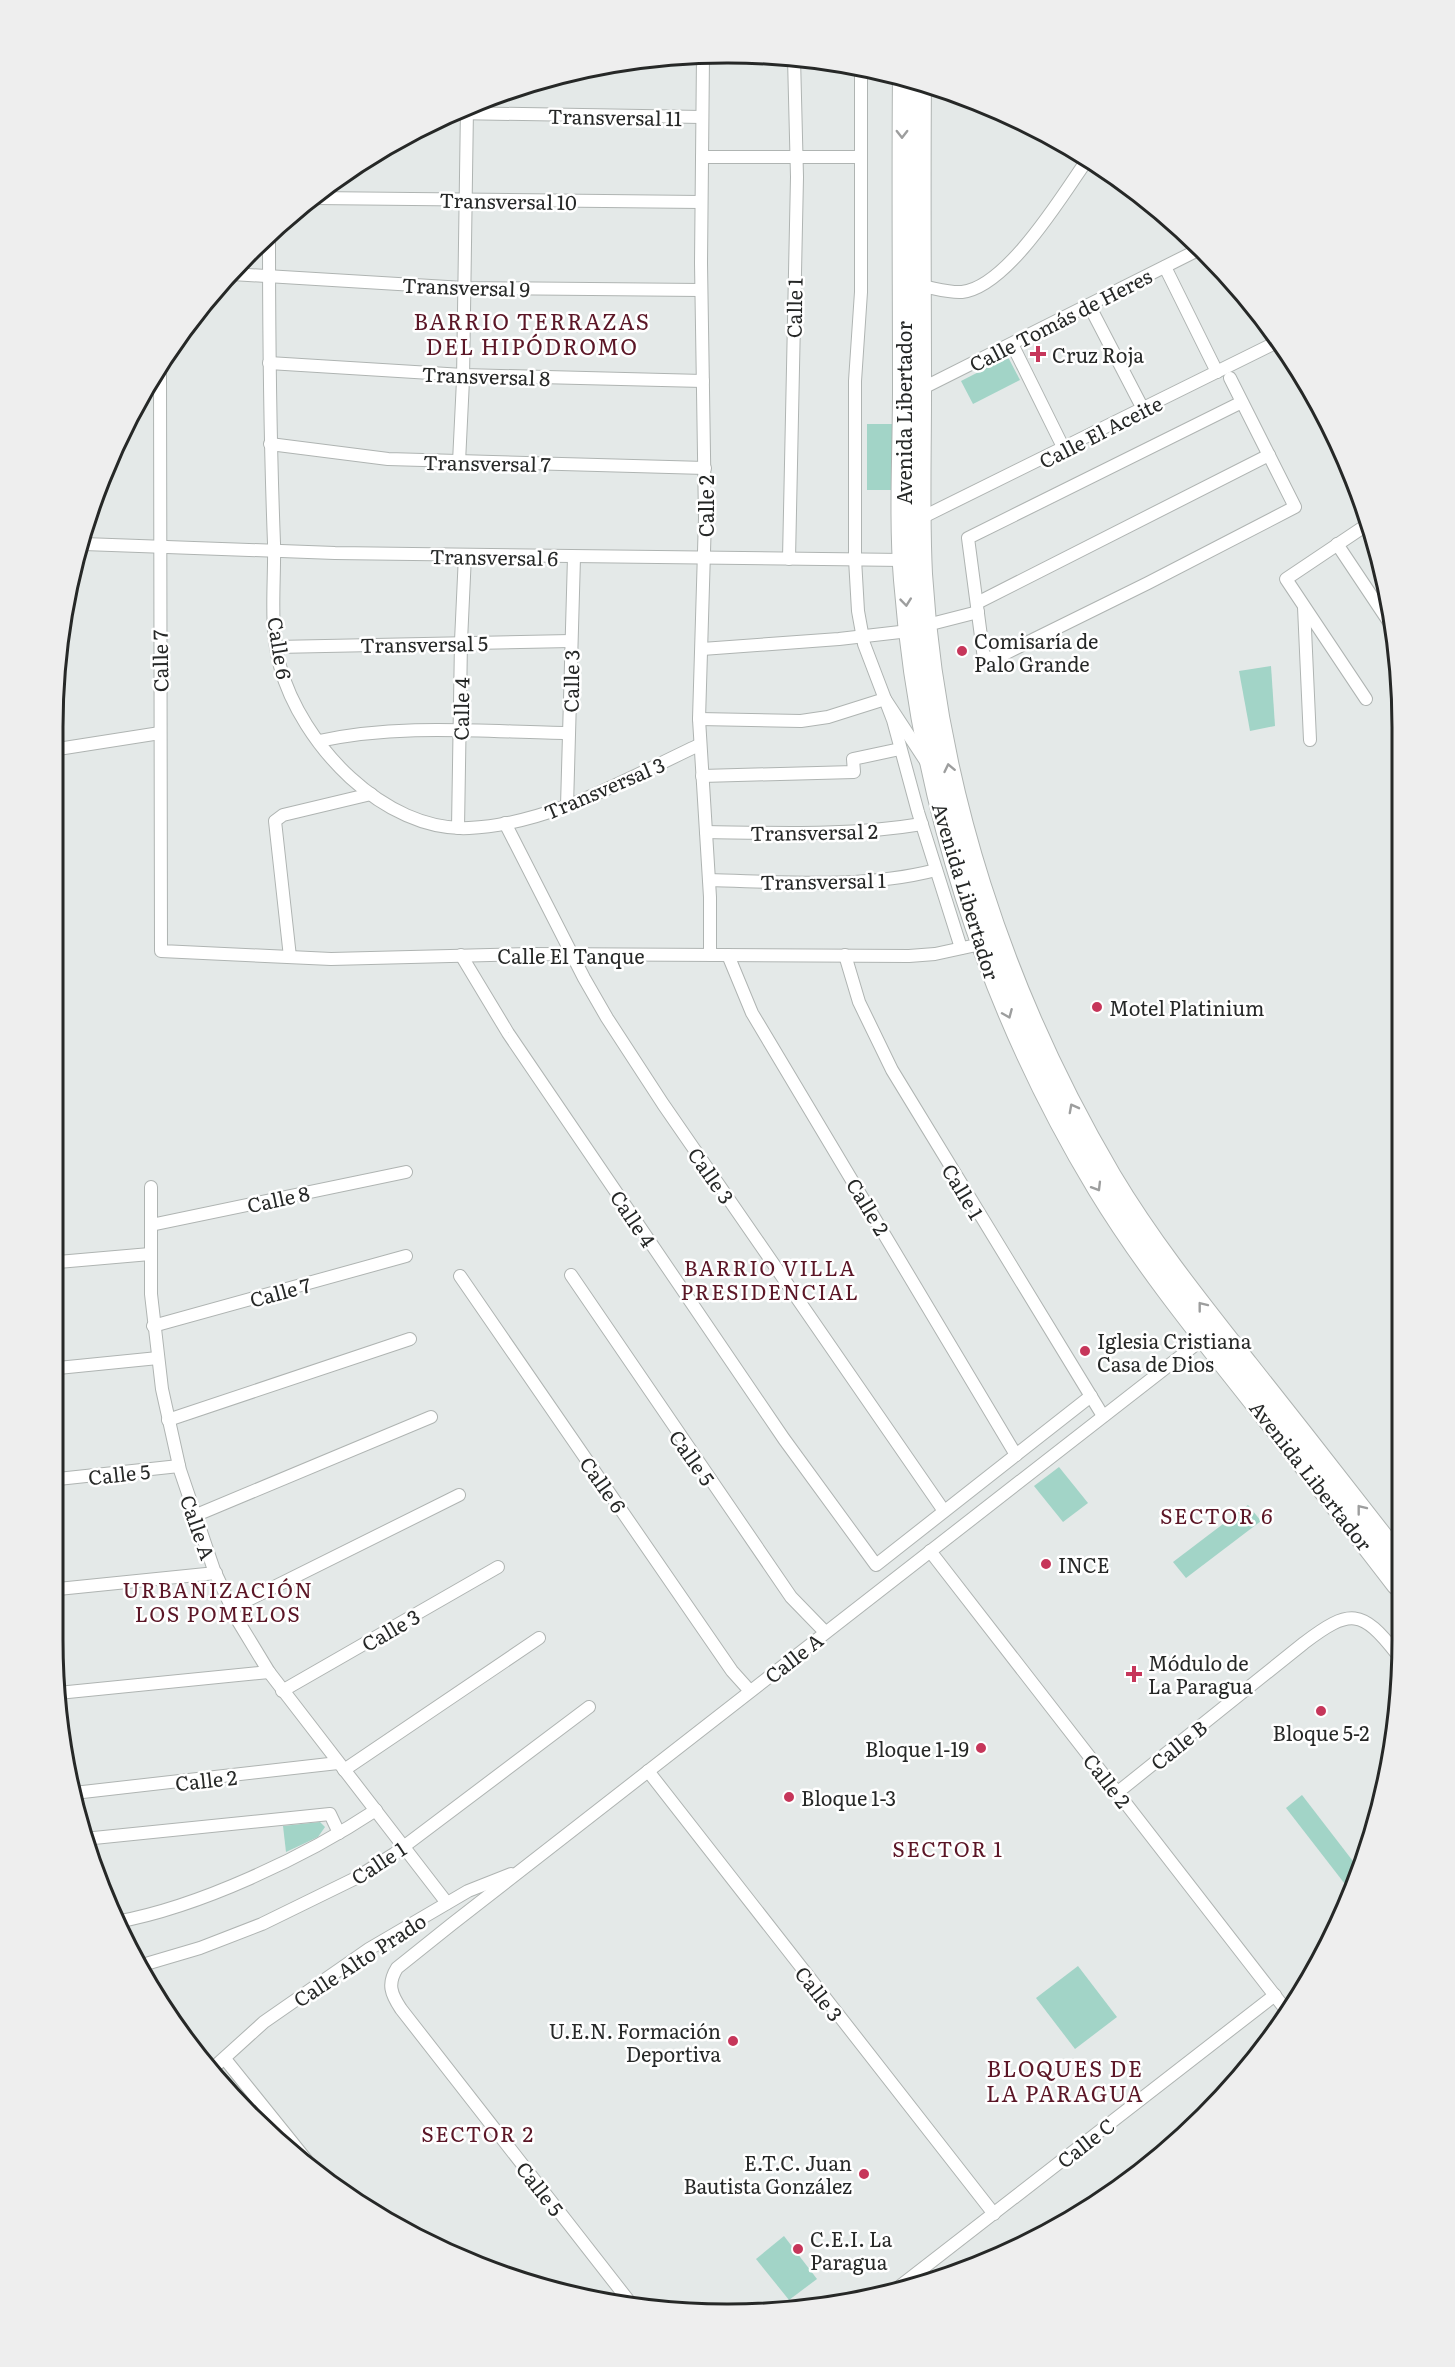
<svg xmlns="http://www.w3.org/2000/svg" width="1455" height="2367" font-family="Literata,serif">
	<rect width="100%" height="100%" fill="#e4e9e8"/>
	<g fill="#a2d4c7">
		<path d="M1008,357L1020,380L973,404L961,381Z"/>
		<rect x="867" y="424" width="25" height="66"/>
		<path d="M1271,666L1275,726L1250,731L1239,671Z"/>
		<path d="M1059,1467L1088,1503L1063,1522L1034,1486Z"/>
		<path d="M1248,1505L1261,1521L1186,1578L1173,1562Z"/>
		<path d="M1302,1795L1359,1869L1355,1883L1348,1888L1286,1808Z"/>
		<path d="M320,1822L325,1827L318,1837L286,1852L283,1826Z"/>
		<path d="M1078,1966L1117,2017L1075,2049L1036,1998Z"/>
		<path d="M222,2072L229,2077L268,2126L216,2074Z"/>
		<path d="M784,2236L817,2279L789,2300L756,2259Z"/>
	</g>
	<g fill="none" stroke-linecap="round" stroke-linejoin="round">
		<defs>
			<g id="street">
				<path d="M703,56L701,263L705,518L699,719L710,897V955"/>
				<path d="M861,69V292L855,381V559L858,611L864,644L893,720L918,812L961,948"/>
				<path d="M455,113L702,117"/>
				<path d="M702,157H860"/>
				<path d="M314,198L701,202"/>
				<path d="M269,234C269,337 270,440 274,543C275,583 269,627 280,666C301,744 384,832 469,828C551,824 626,779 699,745"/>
				<path d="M1165,267L1217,372"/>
				<path d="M232,274L464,288L701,290"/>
				<path d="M921,286C934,288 949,293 962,292C1007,287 1062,196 1087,160"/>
				<path d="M1089,305L1143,409"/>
				<path d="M1012,344L1064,449"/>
				<path d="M269,363L463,375L703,381"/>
				<path d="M160,372L161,951L331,959L531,954L909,956L935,954L981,944"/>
				<path d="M1230,378C1252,421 1273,464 1295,507L1148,583L1004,654L984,659L968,538L1242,402"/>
				<path d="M921,389L1200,249"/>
				<path d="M270,444L388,459L705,468"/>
				<path d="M459,462L463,380L467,108"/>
				<path d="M921,518L1277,342"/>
				<path d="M84,544L335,553L903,560"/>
				<path d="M1337,544L1391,625"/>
				<path d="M789,559L797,177L794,58"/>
				<path d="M977,603L1269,455"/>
				<path d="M1304,607L1310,740"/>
				<path d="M927,625L978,612"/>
				<path d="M276,647L571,641"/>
				<path d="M702,649L839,639L909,631"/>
				<path d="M1366,699L1286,579L1368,524"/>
				<path d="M699,719L801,721L828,717L885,699L927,763"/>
				<path d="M319,741C401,723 486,732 569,733"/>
				<path d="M58,749L160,733"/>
				<path d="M702,776L854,772L853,759L900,749"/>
				<path d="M567,806L574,557"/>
				<path d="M505,823L584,978L607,1018L663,1104L944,1511"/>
				<path d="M458,828L461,641L465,555"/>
				<path d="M706,832C778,833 850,836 922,824"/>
				<path d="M709,880C785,882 862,889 936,870"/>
				<path d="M461,955L508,1033L784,1439L876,1565L1091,1396"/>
				<path d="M728,955L752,1013L1016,1455"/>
				<path d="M845,955L859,1002L892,1070L1103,1416"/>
				<path d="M290,957L275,821L283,815L371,794"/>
				<path d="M151,1187V1294L162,1389L180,1470L214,1570L238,1621L269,1672L447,1903"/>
				<path d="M151,1225L406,1172"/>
				<path d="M58,1262L150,1254"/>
				<path d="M571,1275L791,1597L825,1632"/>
				<path d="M460,1276L732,1671L750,1691"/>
				<path d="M153,1326L406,1256"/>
				<path d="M58,1368L158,1358"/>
				<path d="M168,1420L410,1339"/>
				<path d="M58,1479L179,1466"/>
				<path d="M194,1516L431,1417"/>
				<path d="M930,1551L1286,2010"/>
				<path d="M58,1589L216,1573"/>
				<path d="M232,1608L459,1495"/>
				<path d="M282,1691L498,1567"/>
				<path d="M58,1693L269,1672"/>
				<path d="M344,1770L539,1638"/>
				<path d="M648,1771L994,2214"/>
				<path d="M1118,1792L1304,1643C1350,1608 1362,1609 1397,1654"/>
				<path d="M74,1793L338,1763"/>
				<path d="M84,1839L330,1814L339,1833"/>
				<path d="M116,1922C199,1907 305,1857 376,1810"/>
				<path d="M139,1966L200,1948L262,1924L356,1878L394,1854L589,1707"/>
				<path d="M225,2059L320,2177"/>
				<path d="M211,2070L264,2022L369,1949L468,1891L511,1874"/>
				<path d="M895,2290L1275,1995"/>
				<path d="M632,2305L401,2009C391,1994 387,1984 397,1968L452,1924L1204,1338"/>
			</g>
			<g id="primary">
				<path d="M903,76C902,180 903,285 903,390C903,453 899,517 904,580C921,796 986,1004 1098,1189C1140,1258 1189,1320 1239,1383C1292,1450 1345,1517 1397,1585"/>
				<path d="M921,83C920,187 921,292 921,397C921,456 919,515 922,574C935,786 1003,993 1111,1176C1151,1243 1200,1304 1248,1365C1298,1428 1348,1492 1397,1555"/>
			</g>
		</defs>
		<use href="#street" stroke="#afb4b2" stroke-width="14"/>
		<use href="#primary" stroke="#afb4b2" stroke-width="22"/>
		<use href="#street" stroke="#fff" stroke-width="12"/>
		<use href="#primary" stroke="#fff" stroke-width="20"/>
	</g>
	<defs><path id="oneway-chevron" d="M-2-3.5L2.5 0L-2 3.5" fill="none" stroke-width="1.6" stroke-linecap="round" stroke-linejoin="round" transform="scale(1.5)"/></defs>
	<g stroke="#9d9e9e">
		<use href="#oneway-chevron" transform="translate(902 134) rotate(90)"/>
		<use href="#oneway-chevron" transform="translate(906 602) rotate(84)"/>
		<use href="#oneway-chevron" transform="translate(949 768) rotate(-102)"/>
		<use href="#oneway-chevron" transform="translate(1008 1014) rotate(67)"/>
		<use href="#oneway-chevron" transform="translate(1073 1108) rotate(-118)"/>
		<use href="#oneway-chevron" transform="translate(1097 1187) rotate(59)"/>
		<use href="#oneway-chevron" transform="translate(1202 1306) rotate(-128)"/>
		<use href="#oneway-chevron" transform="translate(1361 1509) rotate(-128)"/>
	</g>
	<g fill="#c6365a" stroke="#fff" stroke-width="2">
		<path d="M1035 345h6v6h6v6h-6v6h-6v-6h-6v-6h6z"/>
		<circle cx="962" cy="651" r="6"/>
		<circle cx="1097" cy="1007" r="6"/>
		<circle cx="1085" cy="1351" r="6"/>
		<circle cx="1046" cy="1564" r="6"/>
		<path d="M1131 1665h6v6h6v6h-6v6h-6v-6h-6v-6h6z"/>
		<circle cx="1321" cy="1711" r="6"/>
		<circle cx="981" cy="1748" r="6"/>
		<circle cx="789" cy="1797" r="6"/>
		<circle cx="733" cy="2041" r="6"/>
		<circle cx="864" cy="2174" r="6"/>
		<circle cx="798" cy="2249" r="6"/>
	</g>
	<g text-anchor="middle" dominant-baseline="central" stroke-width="5" stroke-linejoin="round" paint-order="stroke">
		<g font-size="20" fill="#262827" stroke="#fff">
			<text transform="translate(615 116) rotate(1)">Transversal 11</text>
			<text transform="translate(508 200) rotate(1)">Transversal 10</text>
			<text transform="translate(466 286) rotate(2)">Transversal 9</text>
			<text transform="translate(793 308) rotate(-89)">Calle 1</text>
			<text transform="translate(1060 319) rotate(-27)">Calle Tomás de Heres</text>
			<text transform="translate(486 375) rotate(2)">Transversal 8</text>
			<text transform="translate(903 413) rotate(-90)">Avenida Libertador</text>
			<text transform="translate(1100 431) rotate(-27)">Calle El Aceite</text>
			<text transform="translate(487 462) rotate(1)">Transversal 7</text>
			<text transform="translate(705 506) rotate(-90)">Calle 2</text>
			<text transform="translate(494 556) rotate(1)">Transversal 6</text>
			<text transform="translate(424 643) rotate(-1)">Transversal 5</text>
			<text transform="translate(281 648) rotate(81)">Calle 6</text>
			<text transform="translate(159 661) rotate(-91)">Calle 7</text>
			<text transform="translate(570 681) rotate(-89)">Calle 3</text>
			<text transform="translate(460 709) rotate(-89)">Calle 4</text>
			<text transform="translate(604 787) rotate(-23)">Transversal 3</text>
			<text transform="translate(814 831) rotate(-1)">Transversal 2</text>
			<text transform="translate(823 880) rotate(-1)">Transversal 1</text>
			<text transform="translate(967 891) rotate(73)">Avenida Libertador</text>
			<text x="571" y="955">Calle El Tanque</text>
			<text transform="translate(712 1175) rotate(55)">Calle 3</text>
			<text transform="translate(964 1191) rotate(59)">Calle 1</text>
			<text transform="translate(278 1198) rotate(-12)">Calle 8</text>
			<text transform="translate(869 1206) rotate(59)">Calle 2</text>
			<text transform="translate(634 1218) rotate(56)">Calle 4</text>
			<text transform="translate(280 1291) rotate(-15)">Calle 7</text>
			<text transform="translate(693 1457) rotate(55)">Calle 5</text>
			<text transform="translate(119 1473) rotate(-6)">Calle 5</text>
			<text transform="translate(1312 1475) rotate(52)">Avenida Libertador</text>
			<text transform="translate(604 1484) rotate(55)">Calle 6</text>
			<text transform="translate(199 1527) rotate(71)">Calle A</text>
			<text transform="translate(390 1629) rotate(-30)">Calle 3</text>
			<text transform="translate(793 1657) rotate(-38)">Calle A</text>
			<text transform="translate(1178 1744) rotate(-39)">Calle B</text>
			<text transform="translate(206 1779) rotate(-6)">Calle 2</text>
			<text transform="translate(1108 1780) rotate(52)">Calle 2</text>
			<text transform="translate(378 1862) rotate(-33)">Calle 1</text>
			<text transform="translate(359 1959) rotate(-33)">Calle Alto Prado</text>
			<text transform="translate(820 1993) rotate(52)">Calle 3</text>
			<text transform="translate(1085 2142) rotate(-38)">Calle C</text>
			<text transform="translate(541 2188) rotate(52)">Calle 5</text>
		</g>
		<g font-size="20" fill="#262827" stroke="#fff" text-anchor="start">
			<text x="1052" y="354">Cruz Roja</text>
			<text x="974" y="640">Comisaría de<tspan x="974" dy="23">Palo Grande</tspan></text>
			<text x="1109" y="1007">Motel Platinium</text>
			<text x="1097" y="1340">Iglesia Cristiana<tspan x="1097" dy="23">Casa de Dios</tspan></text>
			<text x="1058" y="1564">INCE</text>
			<text x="1148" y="1662">Módulo de<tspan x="1148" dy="23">La Paragua</tspan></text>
			<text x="1321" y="1732" text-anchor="middle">Bloque 5-2</text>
			<text x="969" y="1748" text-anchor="end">Bloque 1-19</text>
			<text x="801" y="1797">Bloque 1-3</text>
			<text x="721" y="2030" text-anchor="end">U.E.N. Formación<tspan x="721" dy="23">Deportiva</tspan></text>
			<text x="852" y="2162" text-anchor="end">E.T.C. Juan<tspan x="852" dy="23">Bautista González</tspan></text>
			<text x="810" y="2238">C.E.I. La<tspan x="810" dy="23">Paragua</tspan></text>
		</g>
		<g font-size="21" letter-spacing="1.5" fill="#5b1626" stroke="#fff">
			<text x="770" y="1266">BARRIO VILLA<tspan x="770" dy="24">PRESIDENCIAL</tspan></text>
			<text x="1217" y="1514">SECTOR 6</text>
			<text x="218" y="1588">URBANIZACIÓN<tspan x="218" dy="24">LOS POMELOS</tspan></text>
			<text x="948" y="1847">SECTOR 1</text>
			<text x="478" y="2132">SECTOR 2</text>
		</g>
		<g font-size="22" letter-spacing="1.5" fill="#5b1626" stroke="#fff">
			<text x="532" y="320">BARRIO TERRAZAS<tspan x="532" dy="25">DEL HIPÓDROMO</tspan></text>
			<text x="1065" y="2067">BLOQUES DE<tspan x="1065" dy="25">LA PARAGUA</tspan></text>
		</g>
	</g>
	<path d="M0 0H1455V2367H0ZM727 63H728A664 664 0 0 1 1392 727V1640A664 664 0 0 1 728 2304H727A664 664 0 0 1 63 1640V727A664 664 0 0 1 727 63Z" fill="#eee" fill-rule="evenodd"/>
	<path fill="none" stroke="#262827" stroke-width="3" d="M727 63H728A664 664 0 0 1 1392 727V1640A664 664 0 0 1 728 2304H727A664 664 0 0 1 63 1640V727A664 664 0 0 1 727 63Z"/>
</svg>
